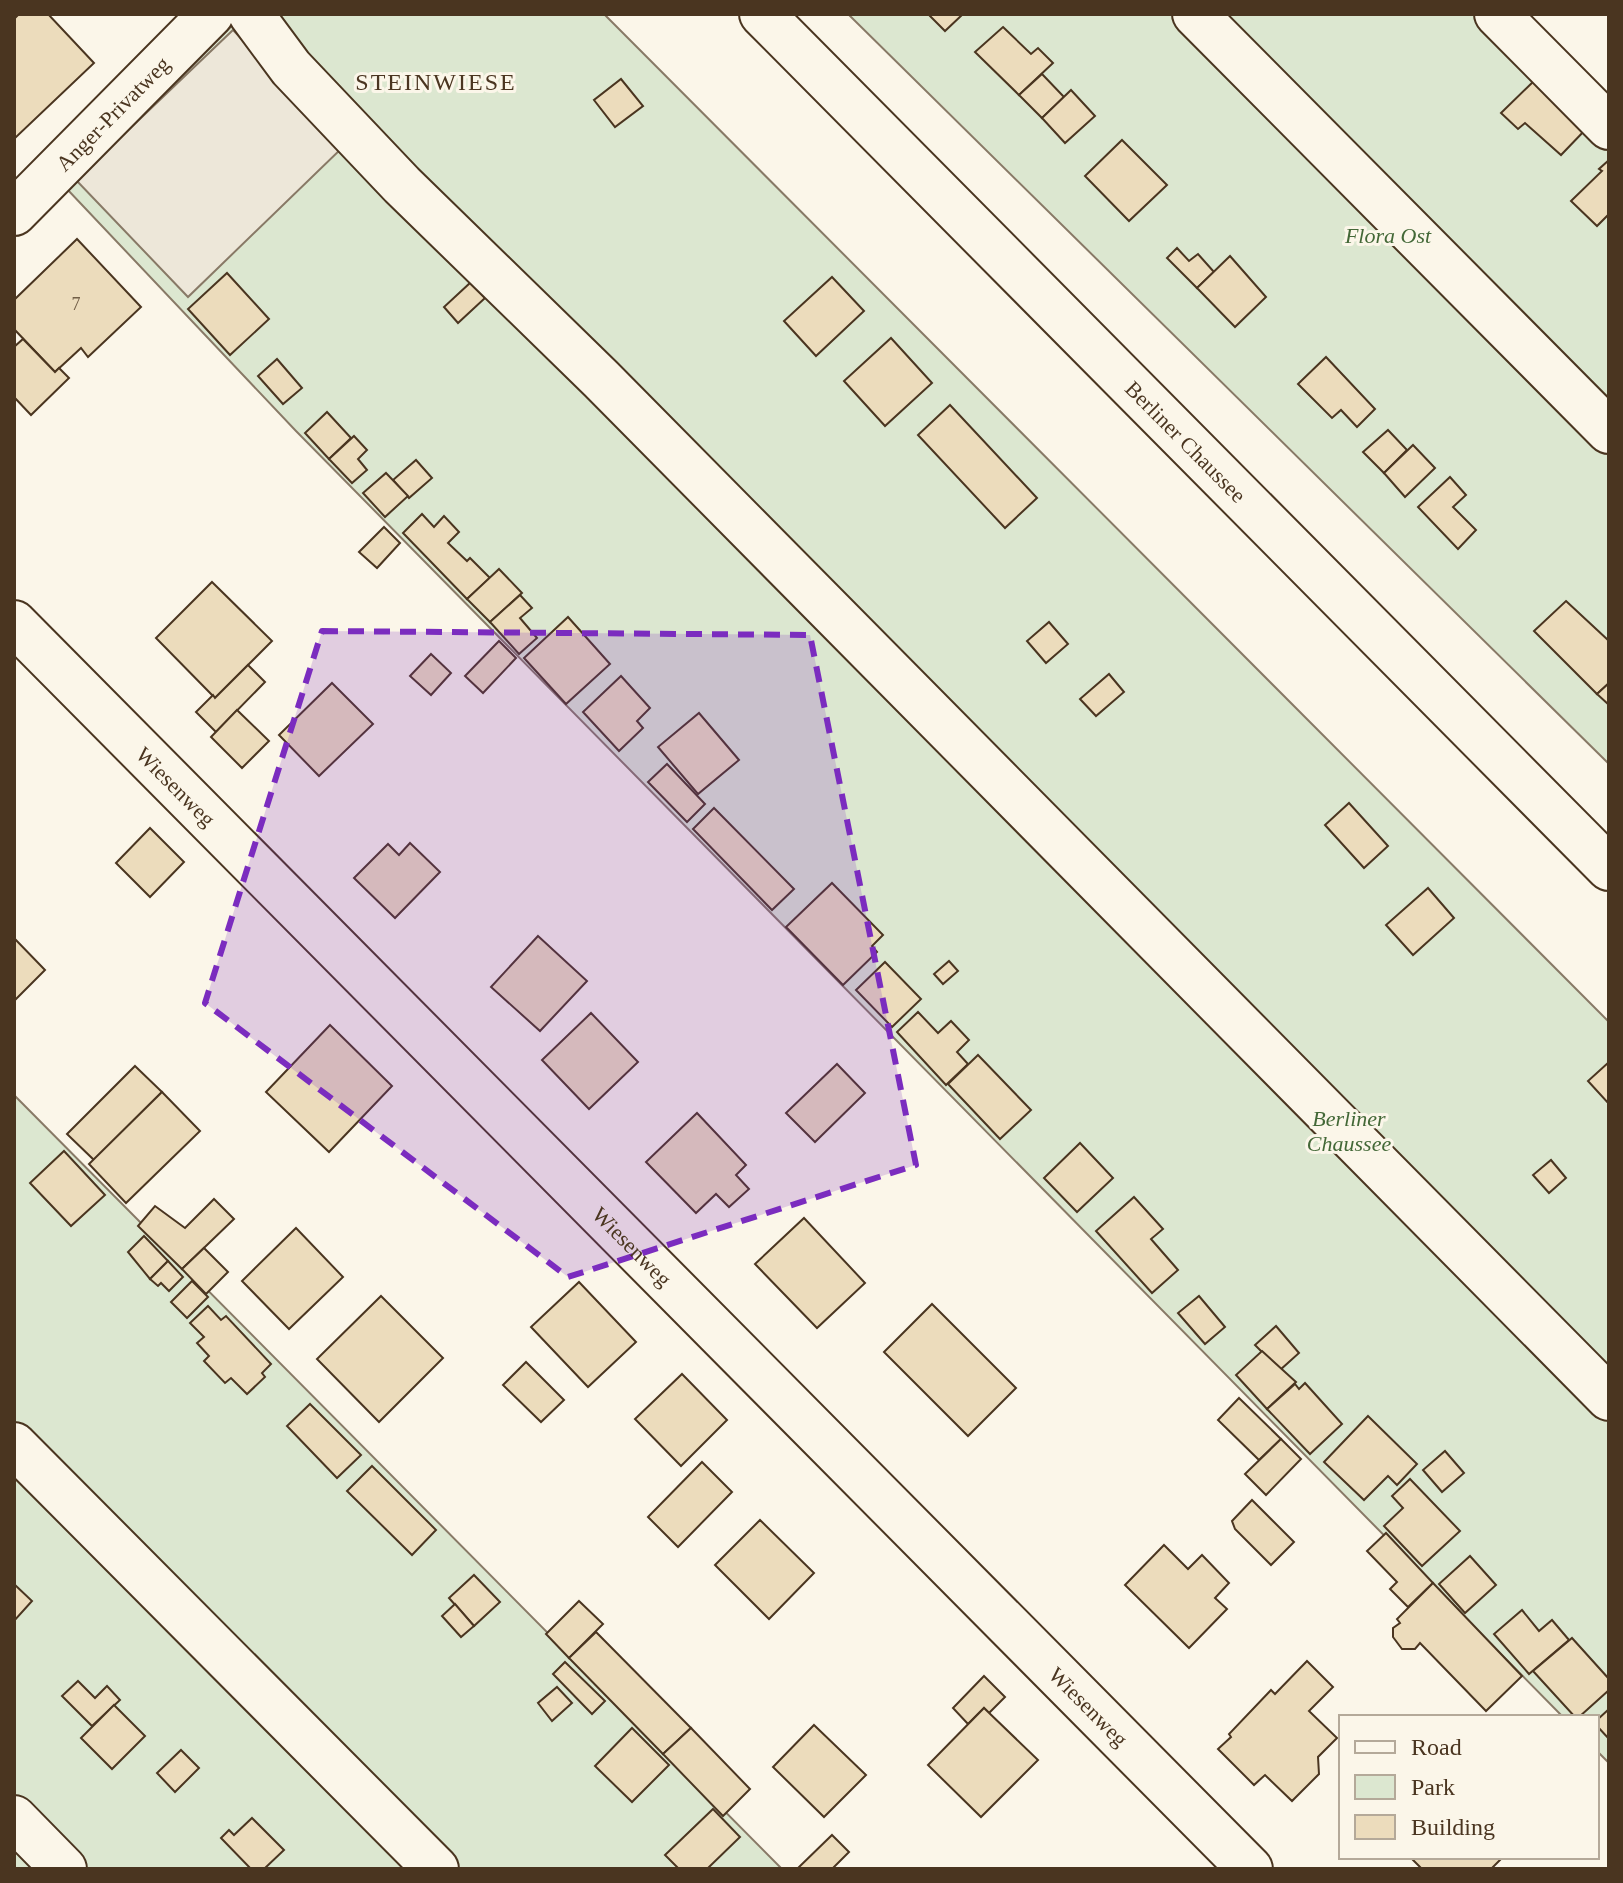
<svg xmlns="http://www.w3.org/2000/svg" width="1623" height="1883" font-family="Georgia,serif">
	<rect width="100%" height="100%" fill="#fbf6e9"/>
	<g fill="#dce7d0" stroke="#887966" stroke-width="2">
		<path d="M244,14H604L1609,1022V1763L1597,1751V1717H1563L296,431L66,188Z"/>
		<path d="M848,14H1484L1609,140V764Z"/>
		<path d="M14,1095L782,1869H14Z"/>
	</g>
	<path fill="#ede7d9" stroke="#887966" stroke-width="2" d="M233,30L344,146L188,297L76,180Z"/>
	<g fill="#ecdcbc" stroke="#4a3520" stroke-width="2">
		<path d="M19,14H48L94,63L14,139V19Z"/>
		<path d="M928,14H963L945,31Z"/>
		<path d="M1003,27L1031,54L1038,48L1053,63L1019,95L975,52Z"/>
		<path d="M1042,74L1064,97L1042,118L1019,95Z"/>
		<path d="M621,79L643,106L615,127L594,100Z"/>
		<path d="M1536,79L1587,128L1561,155L1525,123L1518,129L1501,113Z"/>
		<path d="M1071,90L1095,116L1065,143L1042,118Z"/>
		<path d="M1122,140L1167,185L1129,221L1085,176Z"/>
		<path d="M1609,160V214L1597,226L1571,201L1602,171L1599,169Z"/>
		<path d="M77,239L141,307L88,357L81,348L55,372L14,329V300Z"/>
		<path d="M1177,248L1189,261L1198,254L1214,272L1197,288L1167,258Z"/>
		<path d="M1230,256L1266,297L1235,327L1197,288Z"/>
		<path d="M227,273L269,319L230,355L188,309Z"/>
		<path d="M832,277L864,311L816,356L784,321Z"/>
		<path d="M470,283L485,298L458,323L444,307Z"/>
		<path d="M891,338L932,383L885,426L844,381Z"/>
		<path d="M23,339L55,372L59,368L69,378L31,415L14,397V347Z"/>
		<path d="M1326,357L1375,409L1357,427L1341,410L1332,418L1298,384Z"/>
		<path d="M277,359L302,388L283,404L258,376Z"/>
		<path d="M950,405L1037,498L1005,528L918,435Z"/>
		<path d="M327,412L351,438L329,459L305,433Z"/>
		<path d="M1388,430L1407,450L1384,473L1363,452Z"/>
		<path d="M354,436L367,450L358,459L367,470L352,483L329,459Z"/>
		<path d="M1413,445L1435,468L1405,497L1384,473Z"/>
		<path d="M416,460L432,478L409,498L393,480Z"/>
		<path d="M386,473L408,496L385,517L363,493Z"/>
		<path d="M1450,477L1466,495L1453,507L1476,530L1458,549L1418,507Z"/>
		<path d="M422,514L434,527L444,516L459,532L448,543L467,561L470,558L490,578L467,599L403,533Z"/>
		<path d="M384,527L400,543L377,568L359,552Z"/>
		<path d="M499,569L522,593L490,622L467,599Z"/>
		<path d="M212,582L272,641L215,698L156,638Z"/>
		<path d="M520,595L532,608L520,618L537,638L519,654L490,622Z"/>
		<path d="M1566,601L1609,641V683L1597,694L1534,631Z"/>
		<path d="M568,617L610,664L566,704L524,658Z"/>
		<path d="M1049,622L1068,644L1046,663L1027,641Z"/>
		<path d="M499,641L516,658L483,693L465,676Z"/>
		<path d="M431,654L451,673L431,695L410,676Z"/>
		<path d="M248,665L265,682L216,732L196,712L213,695L215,698Z"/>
		<path d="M1109,674L1124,692L1096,716L1080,699Z"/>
		<path d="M621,676L650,708L637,721L643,728L619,751L583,712Z"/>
		<path d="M332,683L373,724L319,776L279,735Z"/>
		<path d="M1609,683V705L1597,694Z"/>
		<path d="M237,710L269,741L242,768L211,737Z"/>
		<path d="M699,713L739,760L698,794L658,747Z"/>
		<path d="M667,764L705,804L687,822L648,782Z"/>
		<path d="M1349,803L1388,846L1364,868L1325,825Z"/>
		<path d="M714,808L794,889L772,910L693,829Z"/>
		<path d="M150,828L184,862L150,897L116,863Z"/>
		<path d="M410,843L440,872L395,918L354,878L388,844L399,855Z"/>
		<path d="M832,883L883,935L872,946L877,952L843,985L786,927Z"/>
		<path d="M1428,888L1454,918L1413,955L1386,925Z"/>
		<path d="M538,936L587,981L540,1031L491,987Z"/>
		<path d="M14,938L45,970L14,1001Z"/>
		<path d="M949,961L958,971L943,984L934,974Z"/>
		<path d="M885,962L921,999L892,1027L856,990Z"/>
		<path d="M918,1012L938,1033L951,1021L969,1040L957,1052L968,1064L946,1085L897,1032Z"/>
		<path d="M591,1013L638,1062L589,1109L542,1060Z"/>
		<path d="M330,1025L392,1086L329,1152L266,1092Z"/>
		<path d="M978,1055L1031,1110L1000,1139L948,1084Z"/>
		<path d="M1609,1062V1104L1588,1081Z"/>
		<path d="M837,1064L865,1093L815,1142L786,1113Z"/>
		<path d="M135,1066L162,1092L94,1160L67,1134Z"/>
		<path d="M162,1092L200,1131L126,1203L89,1164Z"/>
		<path d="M697,1113L746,1165L736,1175L749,1189L729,1207L716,1194L696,1213L646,1162Z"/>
		<path d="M1080,1143L1113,1178L1077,1212L1044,1178Z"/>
		<path d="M64,1151L105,1195L71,1226L30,1183Z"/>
		<path d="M1551,1160L1566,1178L1549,1193L1533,1175Z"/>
		<path d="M1134,1197L1163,1229L1151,1239L1178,1270L1152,1293L1096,1231Z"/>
		<path d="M214,1199L234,1219L182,1269L138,1226L155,1206L185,1228Z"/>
		<path d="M804,1218L865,1283L817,1328L755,1264Z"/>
		<path d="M296,1228L343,1277L289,1329L242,1281Z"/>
		<path d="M144,1236L168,1261L150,1279L128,1252Z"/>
		<path d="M204,1248L228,1272L206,1294L182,1269Z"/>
		<path d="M168,1261L183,1277L169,1291L161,1283L158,1286L150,1279Z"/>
		<path d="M192,1281L208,1297L187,1318L171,1302Z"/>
		<path d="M579,1282L636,1342L588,1387L531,1327Z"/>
		<path d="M381,1296L443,1358L379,1422L317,1359Z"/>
		<path d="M1199,1296L1225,1327L1205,1344L1178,1313Z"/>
		<path d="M932,1304L1016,1388L968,1436L884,1352Z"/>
		<path d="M208,1306L221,1320L226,1316L271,1364L262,1373L265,1377L247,1394L231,1378L225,1383L204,1361L209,1356L197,1343L204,1337L190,1323Z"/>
		<path d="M1276,1326L1299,1353L1280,1370L1255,1345Z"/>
		<path d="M1262,1351L1296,1382L1267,1409L1236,1375Z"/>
		<path d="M526,1362L564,1400L541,1422L503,1385Z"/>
		<path d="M682,1374L727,1420L681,1466L635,1419Z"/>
		<path d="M1305,1383L1342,1424L1310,1454L1267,1409L1295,1384L1299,1389Z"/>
		<path d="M1239,1398L1281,1439L1259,1460L1218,1420Z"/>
		<path d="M310,1404L361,1455L337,1478L287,1426Z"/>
		<path d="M1368,1416L1417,1464L1397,1485L1388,1476L1364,1500L1324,1462Z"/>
		<path d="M1281,1439L1301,1459L1266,1495L1245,1474Z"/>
		<path d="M1445,1451L1464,1473L1442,1492L1423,1470Z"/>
		<path d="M702,1462L732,1492L678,1547L648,1517Z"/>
		<path d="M372,1466L436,1530L412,1555L347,1491Z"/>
		<path d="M1410,1479L1460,1531L1422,1566L1384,1526L1403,1508L1392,1496Z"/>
		<path d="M1252,1500L1294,1542L1271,1565L1235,1529L1232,1521Z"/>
		<path d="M760,1520L814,1573L769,1619L715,1565Z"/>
		<path d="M1386,1533L1433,1583L1408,1607L1390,1589L1397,1582L1367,1551Z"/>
		<path d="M1164,1545L1188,1569L1202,1555L1229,1583L1215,1598L1227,1609L1189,1648L1125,1585Z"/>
		<path d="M1470,1556L1496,1585L1465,1613L1439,1584Z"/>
		<path d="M474,1575L500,1602L474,1626L449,1598Z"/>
		<path d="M1433,1583L1522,1676L1486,1711L1420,1643L1415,1649H1402L1393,1637V1628L1400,1623L1397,1619Z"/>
		<path d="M14,1584L32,1601L14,1621Z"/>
		<path d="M579,1601L603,1624L569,1658L546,1634Z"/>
		<path d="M455,1604L474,1626L461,1637L442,1616Z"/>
		<path d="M1522,1610L1539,1631L1552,1620L1569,1640L1529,1674L1494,1634Z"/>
		<path d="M596,1632L691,1728L663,1754L569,1658Z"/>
		<path d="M1572,1638L1609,1679V1690L1579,1717H1575L1533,1671Z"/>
		<path d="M1307,1661L1333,1687L1309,1711L1337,1738L1318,1757L1319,1774L1292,1801L1265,1775L1254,1785L1218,1749L1231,1737L1229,1734L1271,1690L1275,1694Z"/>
		<path d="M565,1662L605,1701L592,1714L553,1674Z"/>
		<path d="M984,1676L1005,1697L989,1713L984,1708L968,1724L953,1708Z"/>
		<path d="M78,1681L95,1698L107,1686L120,1700L92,1726L62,1696Z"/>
		<path d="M557,1687L572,1703L552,1721L538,1703Z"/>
		<path d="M114,1705L145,1736L112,1769L81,1738Z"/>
		<path d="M984,1708L1038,1760L981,1817L928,1765Z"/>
		<path d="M1609,1709V1739L1597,1726V1720Z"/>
		<path d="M814,1725L866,1775L824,1817L773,1767Z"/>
		<path d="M632,1728L669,1765L632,1802L595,1766Z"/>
		<path d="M691,1728L750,1789L723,1816L663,1754Z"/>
		<path d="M181,1750L199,1768L175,1792L157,1773Z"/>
		<path d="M713,1809L740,1837L707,1869H679L665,1855Z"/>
		<path d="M252,1818L284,1850L264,1869H251L221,1838L229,1830L234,1835Z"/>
		<path d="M832,1835L849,1852L832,1869H797Z"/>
		<path d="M1410,1857H1503L1491,1869H1422Z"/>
	</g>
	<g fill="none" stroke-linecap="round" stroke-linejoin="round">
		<defs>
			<g id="minor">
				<path d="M251,14L291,68L402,185L601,379L1609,1398"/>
				<path d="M1195,14L1609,431"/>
				<path d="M1497,14L1609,127"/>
				<path id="s1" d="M14,213L211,14"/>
				<path id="s2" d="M14,623L1250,1869"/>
				<path d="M14,1445L436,1869"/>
				<path d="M14,1818L64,1869"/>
			</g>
			<g id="major">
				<path id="s3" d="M762,14L1609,868"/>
			</g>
		</defs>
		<use href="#minor" stroke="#4a3520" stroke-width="48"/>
		<use href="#major" stroke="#4a3520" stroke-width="48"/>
		<use href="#minor" stroke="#fbf6e9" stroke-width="44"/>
		<use href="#major" stroke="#fbf6e9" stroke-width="44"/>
	</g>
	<path fill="#7b2cbf" fill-opacity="0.2" stroke="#7b2cbf" stroke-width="6" stroke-dasharray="16 10" stroke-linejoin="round" d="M322,631L810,635L916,1165L568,1277L205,1003Z"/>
	<g text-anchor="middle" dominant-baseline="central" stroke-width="6" stroke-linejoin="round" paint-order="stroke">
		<g font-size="18" fill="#725f47">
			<text x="76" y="304">7</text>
		</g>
		<g font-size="22" fill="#4a3520" stroke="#fbf6e9">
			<text stroke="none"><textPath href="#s1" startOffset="140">Anger-Privatweg</textPath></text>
			<text stroke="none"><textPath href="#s3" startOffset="602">Berliner Chaussee</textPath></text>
			<text stroke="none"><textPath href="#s2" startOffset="230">Wiesenweg</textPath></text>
			<text stroke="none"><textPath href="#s2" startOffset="878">Wiesenweg</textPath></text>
			<text stroke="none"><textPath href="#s2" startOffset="1526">Wiesenweg</textPath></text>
		</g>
		<g font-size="22" font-style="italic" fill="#436837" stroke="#fbf6e9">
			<text x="1388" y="235">Flora Ost</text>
			<text x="1349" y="1118">Berliner<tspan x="1349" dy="25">Chaussee</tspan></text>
		</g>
		<g font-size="24" letter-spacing="2" fill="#4a3520" stroke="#fbf6e9">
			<text x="436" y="82">STEINWIESE</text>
		</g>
	</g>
	<rect width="1623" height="1883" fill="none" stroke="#4a3520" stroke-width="32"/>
	<rect x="1339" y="1715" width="260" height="144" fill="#fbf6e9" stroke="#b4a999" stroke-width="2"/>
	<rect x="1355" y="1741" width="40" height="12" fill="#fbf6e9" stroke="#b4a999" stroke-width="2"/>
	<text x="1411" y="1755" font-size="24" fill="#4a3520">Road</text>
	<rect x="1355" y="1775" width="40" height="24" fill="#dce7d0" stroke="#b4a999" stroke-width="2"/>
	<text x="1411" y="1795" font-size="24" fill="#4a3520">Park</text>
	<rect x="1355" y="1815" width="40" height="24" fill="#ecdcbc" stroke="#b4a999" stroke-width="2"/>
	<text x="1411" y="1835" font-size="24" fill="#4a3520">Building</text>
</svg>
